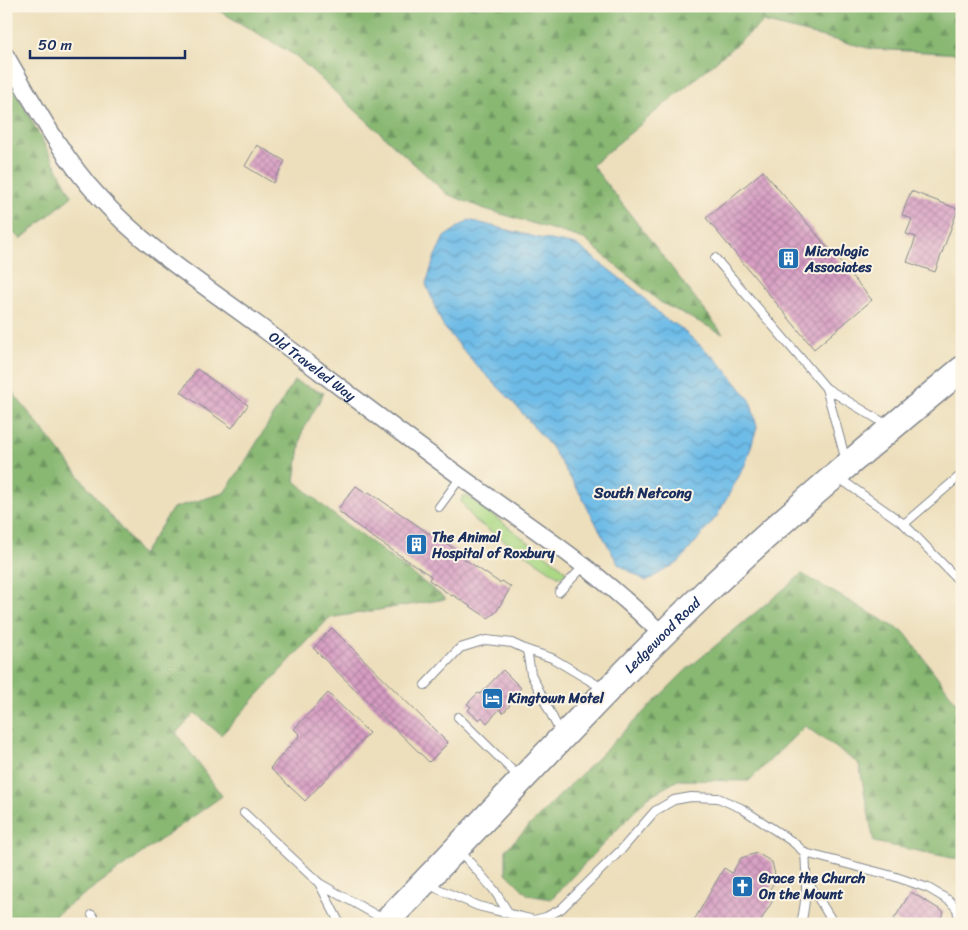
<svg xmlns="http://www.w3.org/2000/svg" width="968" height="930" font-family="Sriracha,sans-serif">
	<defs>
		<pattern id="forest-firs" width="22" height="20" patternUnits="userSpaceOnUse" patternTransform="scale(1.25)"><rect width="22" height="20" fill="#88b872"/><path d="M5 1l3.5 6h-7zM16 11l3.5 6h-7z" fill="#6e9661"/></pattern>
		<pattern id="water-waves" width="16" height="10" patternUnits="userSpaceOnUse" patternTransform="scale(1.25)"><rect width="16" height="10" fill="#6dbbe7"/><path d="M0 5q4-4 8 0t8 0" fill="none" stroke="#5998be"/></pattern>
		<pattern id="building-cross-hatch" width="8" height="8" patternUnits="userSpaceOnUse" patternTransform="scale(1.25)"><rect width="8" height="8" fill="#d79dc2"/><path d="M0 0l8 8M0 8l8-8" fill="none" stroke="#ae80a1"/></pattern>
	</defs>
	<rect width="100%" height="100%" fill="#fcf5e5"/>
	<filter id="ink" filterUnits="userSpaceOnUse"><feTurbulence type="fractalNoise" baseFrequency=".02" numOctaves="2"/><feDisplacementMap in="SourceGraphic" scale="10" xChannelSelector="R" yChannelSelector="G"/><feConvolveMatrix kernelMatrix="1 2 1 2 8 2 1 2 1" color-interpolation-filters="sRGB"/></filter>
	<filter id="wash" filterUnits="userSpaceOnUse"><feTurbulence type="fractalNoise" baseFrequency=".0096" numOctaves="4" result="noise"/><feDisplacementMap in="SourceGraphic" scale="20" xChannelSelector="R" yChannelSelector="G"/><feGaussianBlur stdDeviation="1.12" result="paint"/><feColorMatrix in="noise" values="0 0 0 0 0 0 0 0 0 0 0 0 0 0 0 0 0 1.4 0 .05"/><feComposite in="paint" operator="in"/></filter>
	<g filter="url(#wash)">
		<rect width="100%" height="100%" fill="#eddfbc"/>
		<path fill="#abd885" stroke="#638472" d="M463,496H467L563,568L566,572L563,576H558L474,520L461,501Z"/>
		<g fill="url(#forest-firs)" stroke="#527468">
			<path d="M211,6H955L962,20V54L872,49L763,22L592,165L723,334L660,302L584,239L482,208L447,194L296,56Z"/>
			<path d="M6,73L72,196L21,239L6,227Z"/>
			<path d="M294,381L324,393L302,432L295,481L329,511L446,599L329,618L221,735L195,713L176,733L222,796L55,915L56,924H6V384L142,555L173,508L224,493L245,462Z"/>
			<path d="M802,574L905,633L962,710V860L874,842L859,764L805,726L749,781L678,780L648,797L551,899L528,895L506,873V849L685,671Z"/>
		</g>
		<path fill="url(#water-waves)" stroke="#4475a2" d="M469,220L539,238L577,245L639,293L665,319L678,326L719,362L750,400L757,427L746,463L717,516L679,562L646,581L618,564L578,490L551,447L512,401L476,365L443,326L426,284L435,256L444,237Z"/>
		<g id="blocks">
			<g fill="url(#building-cross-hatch)">
				<path d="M257,145L285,161L273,183L245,166Z"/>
				<path d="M763,171L872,300L814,349L706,218Z"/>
				<path d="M911,191L958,209L935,272L907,262L916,237L906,234L912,219L902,215Z"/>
				<path d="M197,369L248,405L232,428L181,392Z"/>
				<path d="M356,486L368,494L369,492L430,534L431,532L464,556L463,558L500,583L502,581L511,587L496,612L488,618L453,595L452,596L429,580L431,576L368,534L337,510Z"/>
				<path d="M332,628L448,743L429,762L313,648Z"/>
				<path d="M503,670L521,688L507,703L510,705L503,713L500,709L487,723L482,717L479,720L468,710L471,707L467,704L478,693L480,694Z"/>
				<path d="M328,693L369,733L305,801L270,768L300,735L294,729Z"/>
				<path d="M757,853L772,862L776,879L767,894L775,897L761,920L767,924H692L724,868L732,873L741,858Z"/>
				<path d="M911,892L944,912L937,924H902L894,919Z"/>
			</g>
		</g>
	</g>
	<g filter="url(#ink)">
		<use href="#blocks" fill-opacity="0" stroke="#84878d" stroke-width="1"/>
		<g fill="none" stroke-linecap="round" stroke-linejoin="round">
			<defs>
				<g id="service">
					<path d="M715,258L826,388"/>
					<path d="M846,461L826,388L889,426"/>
					<path d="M839,478L904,524L962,474"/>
					<path d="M439,507L461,477"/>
					<path d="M904,524L962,584"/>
					<path d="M559,592L583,567"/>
					<path d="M527,650L531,674L561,734"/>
					<path d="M425,685L460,648L486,640L512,643L527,650L552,658L604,689"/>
					<path d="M458,717L519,777"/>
					<path d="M244,813L319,883"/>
					<path d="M460,851L494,890L508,912"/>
					<path d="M807,880L834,924"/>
					<path d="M429,885L478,906L534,920L546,917L561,909L622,849L655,811L674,800L691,797L718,798L741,808L793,842L805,853L893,876L928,888L950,901L957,909L959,919L956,924"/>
					<path d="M92,915L99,924"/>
					<path d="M340,924L319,883L383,919"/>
					<path d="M801,924C807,898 807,879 805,853"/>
				</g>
				<g id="minor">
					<path id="s1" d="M6,56C34,104 61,156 99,197C145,248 203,284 258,325C326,376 394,429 464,479C517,518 575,555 624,599C637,610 650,623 663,635"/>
				</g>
				<g id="primary">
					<path id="s2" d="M384,924C491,814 594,700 704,594C786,515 874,442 962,369"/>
				</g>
			</defs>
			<use href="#service" stroke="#84878d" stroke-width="10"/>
			<use href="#minor" stroke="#84878d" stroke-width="19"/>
			<use href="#primary" stroke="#84878d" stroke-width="28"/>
			<use href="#service" stroke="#fff" stroke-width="8"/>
			<use href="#minor" stroke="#fff" stroke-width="16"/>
			<use href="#primary" stroke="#fff" stroke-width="25"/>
		</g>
	</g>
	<defs>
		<symbol id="building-square" viewBox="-11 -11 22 22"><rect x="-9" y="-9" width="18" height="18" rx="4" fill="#1f6fb2" stroke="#fcf5e5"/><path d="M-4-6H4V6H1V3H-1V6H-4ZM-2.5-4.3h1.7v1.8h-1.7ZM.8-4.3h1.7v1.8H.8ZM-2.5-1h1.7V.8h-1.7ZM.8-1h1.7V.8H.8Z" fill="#fff"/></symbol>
		<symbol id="hotel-square" viewBox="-11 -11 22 22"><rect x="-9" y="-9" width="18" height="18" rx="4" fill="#1f6fb2" stroke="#fcf5e5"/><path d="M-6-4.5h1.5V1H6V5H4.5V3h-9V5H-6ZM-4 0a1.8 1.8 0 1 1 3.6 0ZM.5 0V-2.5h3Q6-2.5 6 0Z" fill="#fff"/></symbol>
		<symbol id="church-square" viewBox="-11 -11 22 22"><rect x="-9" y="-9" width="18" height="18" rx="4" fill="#1f6fb2" stroke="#fcf5e5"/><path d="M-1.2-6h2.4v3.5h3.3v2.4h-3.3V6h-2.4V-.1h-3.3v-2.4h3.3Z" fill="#fff"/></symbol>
	</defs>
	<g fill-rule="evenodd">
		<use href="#building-square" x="776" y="246" width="25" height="25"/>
		<use href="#building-square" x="404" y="532" width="25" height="25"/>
		<use href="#hotel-square" x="480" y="686" width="25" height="25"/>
		<use href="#church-square" x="730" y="874" width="25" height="25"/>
	</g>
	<g text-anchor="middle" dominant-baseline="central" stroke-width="4" stroke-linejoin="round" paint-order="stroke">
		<g font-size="14" font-weight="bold" fill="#1b2f5e" stroke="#fcf5e5" text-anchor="start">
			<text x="805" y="251">Micrologic<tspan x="805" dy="16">Associates</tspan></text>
			<text x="432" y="537">The Animal<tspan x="432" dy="16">Hospital of Roxbury</tspan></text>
			<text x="508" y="698">Kingtown Motel</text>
			<text x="759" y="878">Grace the Church<tspan x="759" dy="16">On the Mount</tspan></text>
		</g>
		<g font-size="14" fill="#1b2f5e" stroke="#fcf5e5">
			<text stroke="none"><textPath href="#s1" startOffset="442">Old Traveled Way</textPath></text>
			<text stroke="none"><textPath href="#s2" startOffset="401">Ledgewood Road</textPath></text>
		</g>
		<g font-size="15" font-weight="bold" fill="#1b2f5e" stroke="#fcf5e5">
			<text x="643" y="493">South Netcong</text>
		</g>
	</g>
	<rect width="968" height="930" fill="none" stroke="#fcf5e5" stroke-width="25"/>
	<path d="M30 50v8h155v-8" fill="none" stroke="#1b2f5e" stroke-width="2.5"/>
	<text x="38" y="50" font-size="15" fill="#1b2f5e" stroke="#fcf5e5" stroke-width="4" paint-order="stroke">50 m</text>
</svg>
